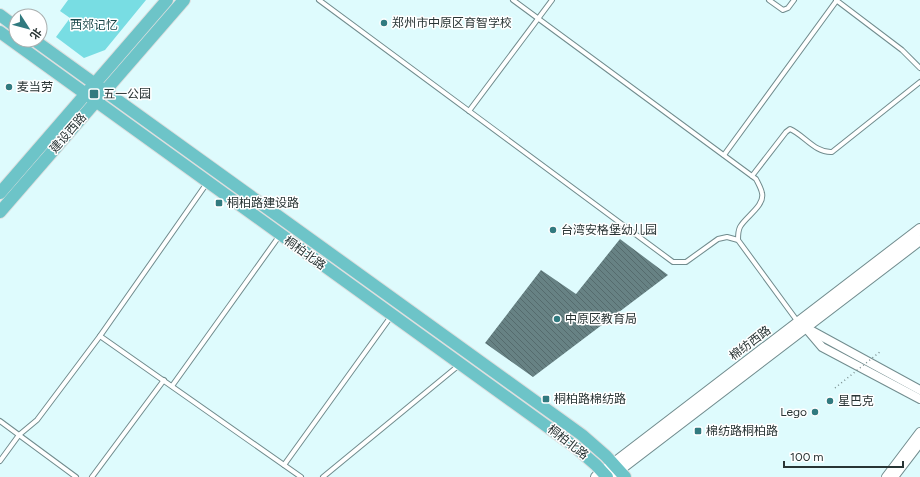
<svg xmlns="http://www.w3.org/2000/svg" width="920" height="477" font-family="Figtree,'Noto Sans SC',sans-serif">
	<defs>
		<pattern id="building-back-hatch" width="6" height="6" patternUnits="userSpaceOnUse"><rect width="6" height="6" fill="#678284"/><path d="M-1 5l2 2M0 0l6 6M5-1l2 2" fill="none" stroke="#556b6d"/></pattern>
	</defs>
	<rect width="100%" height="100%" fill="#defbfd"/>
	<path fill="#78dde3" d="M68,0H146L105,50L84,58L56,37L70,18L60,11Z"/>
	<path fill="url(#building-back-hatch)" d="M620,239L668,275L533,377L485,343L541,270L576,294Z"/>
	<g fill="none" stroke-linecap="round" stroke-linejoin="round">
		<defs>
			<g id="service">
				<path d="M319,0L673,262H686L718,239L727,237L738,240L798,322"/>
				<path d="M513,0L756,179C758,183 761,188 762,193C765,206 745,217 740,227C738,231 738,236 738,240"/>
				<path d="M769,0L783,10L788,8L794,0"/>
				<path d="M836,0L902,50L920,68"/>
				<path d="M469,111L552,0"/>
				<path d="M724,155L837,0"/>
				<path d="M752,176L786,132L790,129C804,135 815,153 832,152L920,82"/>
				<path d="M100,336L301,477"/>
				<path d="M172,386L280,235"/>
				<path d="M0,421L76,477"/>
				<path d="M0,461L19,435L37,420L100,336L207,183"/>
				<path d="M284,465L392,315"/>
				<path d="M92,477L164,380"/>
				<path d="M323,477L458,366"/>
			</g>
			<g id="minor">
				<path d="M805,327L822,347L920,399"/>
				<path d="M812,331L920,390"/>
				<path d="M886,477L920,432"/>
				<path d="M894,477L920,443"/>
			</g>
			<g id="tertiary">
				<path d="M596,477L920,229"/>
				<path d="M610,477L920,240"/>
			</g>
			<g id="primary">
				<path d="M0,15L16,27"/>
				<path d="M0,32L574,446L596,465L607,477"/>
				<path d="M34,40L582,435L606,456L625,477"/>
				<path d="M0,193L167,0"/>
				<path d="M0,212L184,0"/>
			</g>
		</defs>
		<use href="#service" stroke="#718c8e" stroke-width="6"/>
		<use href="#minor" stroke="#718c8e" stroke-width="10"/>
		<use href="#tertiary" stroke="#718c8e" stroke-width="12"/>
		<use href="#primary" stroke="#dddfdf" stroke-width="14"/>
		<use href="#service" stroke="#fff" stroke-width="4"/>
		<use href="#minor" stroke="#fff" stroke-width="8"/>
		<use href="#tertiary" stroke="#fff" stroke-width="10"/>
		<use href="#primary" stroke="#6dc4c8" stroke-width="12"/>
		<path stroke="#7b8f90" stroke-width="1.5" stroke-dasharray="1 3" stroke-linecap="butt" d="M835,388L881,351"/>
	</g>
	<g fill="#317a7f" stroke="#fff" stroke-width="1.5">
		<circle cx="384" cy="23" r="4"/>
		<circle cx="9" cy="87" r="4"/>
		<rect x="89" y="89" width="10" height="10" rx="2"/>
		<rect x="215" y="199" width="8" height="8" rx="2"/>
		<circle cx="553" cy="230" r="4"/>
		<circle cx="557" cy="319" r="4"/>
		<rect x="542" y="395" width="8" height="8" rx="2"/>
		<circle cx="830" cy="401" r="4"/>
		<circle cx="815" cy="412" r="4"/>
		<rect x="694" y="427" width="8" height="8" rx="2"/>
	</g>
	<g text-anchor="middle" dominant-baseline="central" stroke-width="3" stroke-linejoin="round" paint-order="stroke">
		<g font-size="12" fill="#283434" stroke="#fff" text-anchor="start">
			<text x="392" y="23">郑州市中原区育智学校</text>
			<text x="17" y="87">麦当劳</text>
			<text x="103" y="94">五一公园</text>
			<text x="227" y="203">桐柏路建设路</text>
			<text x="561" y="230">台湾安格堡幼儿园</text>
			<text x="565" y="319">中原区教育局</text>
			<text x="554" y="399">桐柏路棉纺路</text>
			<text x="838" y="401">星巴克</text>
			<text x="807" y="412" text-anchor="end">Lego</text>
			<text x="706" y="431">棉纺路桐柏路</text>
		</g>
		<g font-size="12" fill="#1a484b" stroke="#fff">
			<text x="94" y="25">西郊记忆</text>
		</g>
		<g font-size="12" fill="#283434" stroke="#fff">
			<text transform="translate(68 133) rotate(-49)">建设西路</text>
			<text transform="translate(305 253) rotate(36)">桐柏北路</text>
			<text transform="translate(750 343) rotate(-37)">棉纺西路</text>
			<text transform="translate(568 442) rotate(38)">桐柏北路</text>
		</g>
	</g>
	<g transform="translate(28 28) rotate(126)"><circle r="19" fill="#ffffff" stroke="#a9aeae"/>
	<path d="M0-3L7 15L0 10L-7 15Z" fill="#317a7f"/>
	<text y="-6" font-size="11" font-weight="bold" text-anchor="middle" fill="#283434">北</text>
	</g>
	<path d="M784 461v6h119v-6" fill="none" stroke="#283434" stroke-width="2"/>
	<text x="790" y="461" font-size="12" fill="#283434" stroke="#ffffff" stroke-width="3" paint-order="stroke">100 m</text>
</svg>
